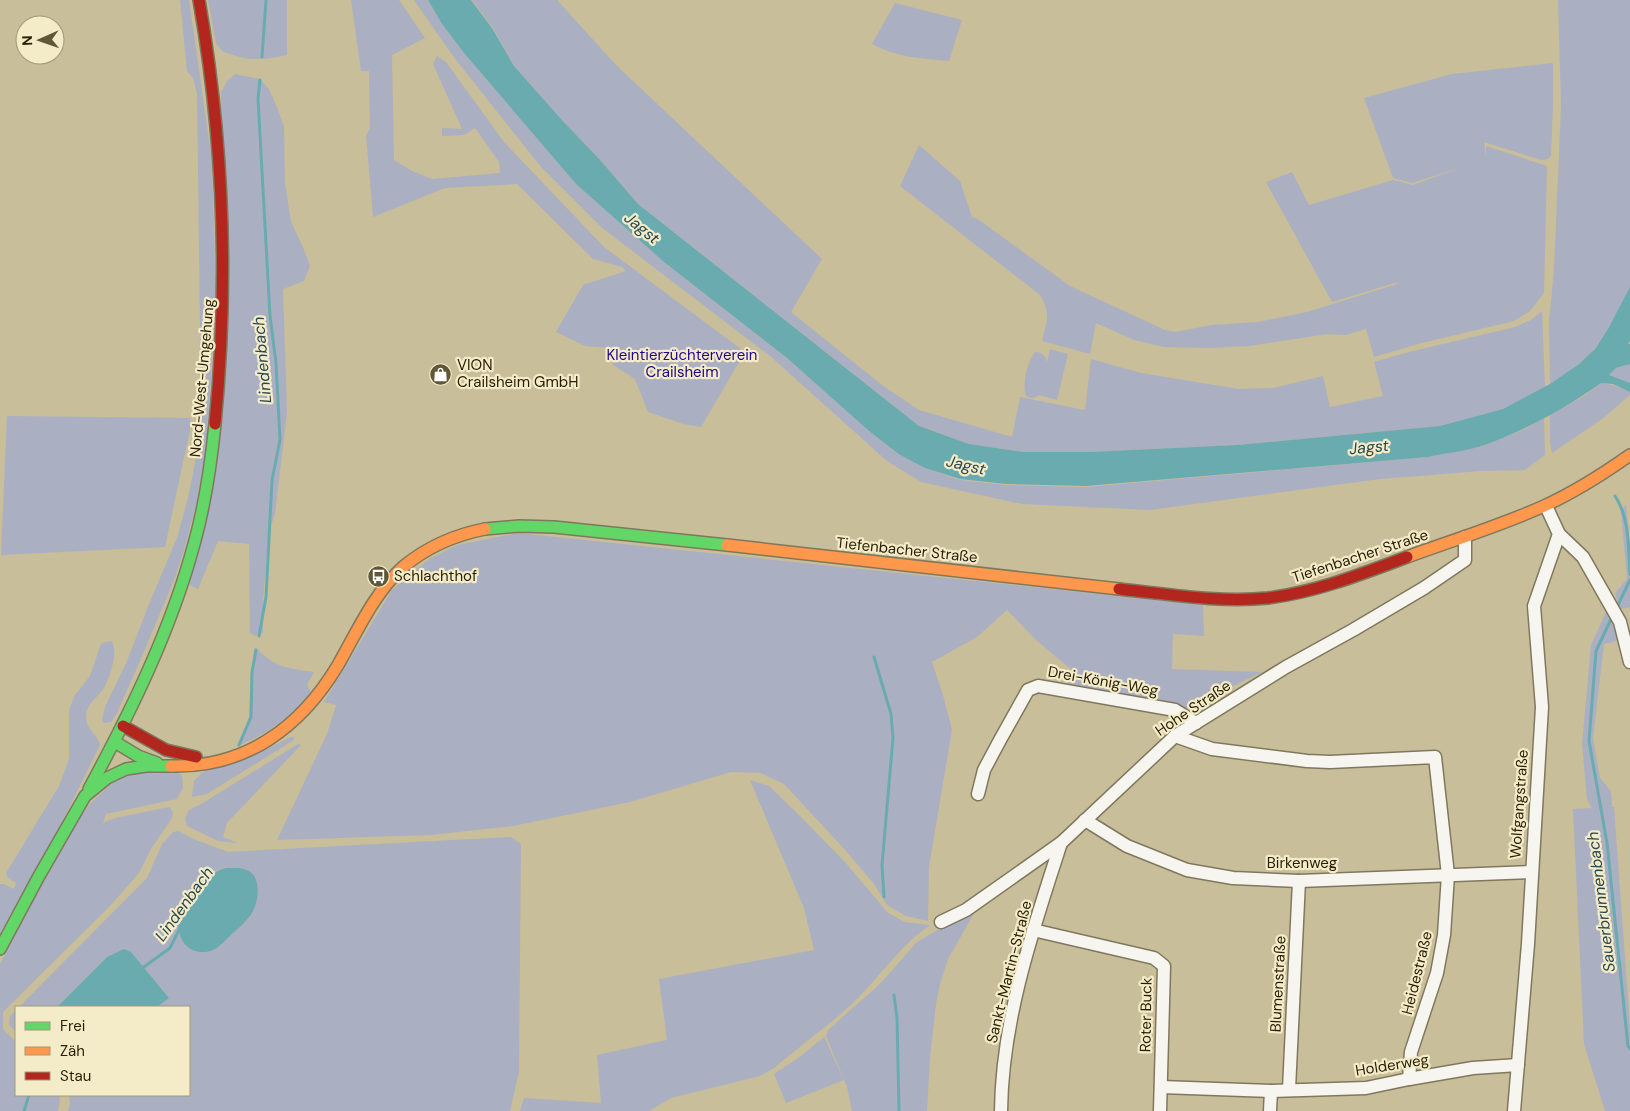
<svg xmlns="http://www.w3.org/2000/svg" width="1630" height="1111" font-family="'DM Sans',sans-serif">
	<rect width="100%" height="100%" fill="#c8be99"/>
	<g fill="#abafc2" fill-rule="evenodd">
		<path d="M180,0H189L212,161L216,293L207,445L196,505L184,551L174,580L143,654L117,713L111,722L104,723L102,720L105,707L127,661L149,604L177,538L188,498L199,442L200,327L197,93L193,78L187,71Z"/>
		<path d="M208,0H287V55C261,61 246,61 222,51L216,43Z"/>
		<path d="M351,0H399L425,38L392,55L394,160L412,171L432,179L500,173L499,162L475,128L464,135L442,136V128L462,129L433,64L437,56L446,62L504,142L604,247L745,352L701,427L683,424L648,412L635,379L613,365L612,348L585,346L556,332L583,285L626,271L622,267L593,259L517,184L445,188L373,217L366,136L370,128L369,71H361Z"/>
		<path d="M414,0H428L442,24L464,53L576,184L664,262L787,358L869,431L900,455L925,468L960,480L1006,485L1086,487L1428,457L1483,446L1527,428L1544,418L1545,455L1525,470L1481,471L1380,479L1150,510L1022,504L921,482L887,461L770,356L601,227L541,167L453,56Z"/>
		<path d="M472,0H557L616,65L822,259L791,312L882,385L919,410L1012,437L1020,397L1085,410L1091,359L1141,373L1239,389L1273,388L1323,376L1330,407L1383,396L1374,362L1409,352L1515,327L1531,320L1542,311L1545,387L1503,409L1440,426L1237,445L1090,452H1023L969,444L919,426L638,204L601,161L561,119L514,66L493,28Z"/>
		<path d="M1558,0H1630V287C1620,308 1609,330 1595,348C1583,363 1566,373 1550,384L1549,321L1554,270L1561,106Z"/>
		<path d="M895,3L962,20L949,61C918,58 900,58 872,44Z"/>
		<path d="M1553,63V106L1551,156L1548,159L1541,160L1484,142L1486,157V146L1547,166L1544,293L1530,311L1514,321L1422,343L1374,357L1366,329L1346,335L1328,334L1249,346L1209,348L1164,347L1134,340L1096,323L1090,354L1042,341C1047,322 1051,313 1040,295L900,186L919,145L960,181L972,217L978,219L1070,286L1165,330L1176,332L1211,325L1258,322L1307,312L1400,283H1395L1332,302L1266,182L1292,172L1309,205L1393,180L1413,185L1459,168L1412,183L1393,178L1364,98L1452,74Z"/>
		<path d="M235,74L260,79L269,89L276,105L284,127L285,183L291,222L303,247L310,266L304,281L283,289L287,413L275,514L269,531L263,601V633L255,636L250,633L249,544L218,541L198,589L186,583L214,485L221,92L227,81Z"/>
		<path d="M1050,349L1068,354L1057,400L1039,395C1034,399 1031,399 1026,396C1022,383 1027,363 1035,352C1042,352 1045,355 1047,362Z"/>
		<path d="M1630,364V383L1609,375L1616,368Z"/>
		<path d="M1601,383L1613,385L1630,392V395L1602,419L1552,453L1550,442V415L1581,398Z"/>
		<path d="M7,416L190,418V430L165,547L1,555Z"/>
		<path d="M1626,504L1630,544V607L1620,609L1615,593L1627,579L1621,512Z"/>
		<path d="M518,533L1203,605L1204,636L1173,634L1172,669L1262,672L1182,711L1167,701L1067,685L1072,670L1037,641L1007,610L977,637L932,662L943,695L952,730L929,867L928,921L906,916L887,905L874,884L847,852L784,784L761,773L731,772L630,802L513,826L431,835L277,840L327,734L336,705L324,702L392,590L429,559L457,545Z"/>
		<path d="M1607,610L1615,624L1621,640L1604,644L1593,738L1600,778L1611,791L1612,807H1614L1630,1027V1111H1605L1584,1044L1573,809L1592,808L1587,799L1582,744L1591,645Z"/>
		<path d="M112,641C118,654 111,673 105,686C98,698 86,703 86,718C86,729 98,735 100,745L61,824L0,934V884H4L14,889L16,883L8,878L6,873L59,786L69,759V710L75,695L90,676L101,644L105,642Z"/>
		<path d="M255,647C275,668 287,668 314,672L307,685L311,692C289,719 269,733 237,746L249,717L251,672Z"/>
		<path d="M293,736L294,740L207,794L192,797L194,781L204,771L269,748Z"/>
		<path d="M298,744L301,745L227,823L223,837L238,843L218,841L187,826L185,818L189,810L203,803Z"/>
		<path d="M172,771L182,775L183,788L177,799L106,814L103,823L115,818L169,807L173,812L172,818L151,849L139,873L109,907L3,1012V1029L16,1042V1095H59L60,1099L58,1111H0V964L36,894L79,818L90,804L113,782L131,772Z"/>
		<path d="M750,780L769,786L801,817L844,861L888,913L905,922L930,925C902,944 883,972 860,996C834,1022 802,1044 774,1068L760,1076L671,1098L649,1111H520L524,1098L601,1103L597,1055L667,1040L659,979L814,950L804,908Z"/>
		<path d="M179,831L191,838L228,852L511,837L521,844L519,1072L510,1111H68L70,1104L69,1095H189V1007H157L169,998L131,952L107,957L57,1007H19L147,878L162,844L173,832ZM226,868L247,869L250,917L215,949L207,952L203,878L214,871Z"/>
		<path d="M978,906L948,959L940,984L936,1004L930,1058L927,1111H852L847,1087L826,1036L829,1029L880,984L917,942Z"/>
		<path d="M16,1010V1032L9,1025L10,1016Z"/>
		<path d="M824,1037L844,1080L786,1103L774,1074L801,1056Z"/>
	</g>
	<g fill="#6aabaf">
		<path d="M428,0H471L492,28L514,66L561,119L601,161L638,204L919,426L969,444L1023,452H1090L1237,445L1440,426L1503,409L1550,384L1579,364L1595,349L1608,329L1630,287V341L1628,344H1630V364L1616,368L1609,375L1630,383V392L1613,384L1601,383C1566,408 1526,430 1485,445C1467,451 1446,453 1428,457L1086,486L1006,484L960,479L925,468L900,455L869,431L787,358L664,262L576,184L464,53L442,24Z"/>
		<path d="M226,868C233,868 243,867 249,871C263,880 258,905 250,916C245,923 237,929 231,935C223,942 217,951 206,952C176,954 173,919 184,898C191,884 212,872 226,868Z"/>
		<path d="M124,949L131,952L169,998L157,1007H57L107,957Z"/>
	</g>
	<g fill="none" stroke-linecap="round" stroke-linejoin="round">
		<g stroke="#6aabaf" stroke-width="3">
			<path d="M262,57L266,0"/>
			<path d="M1615,496C1630,518 1628,548 1630,574"/>
			<path d="M1617,607L1630,580"/>
			<path d="M1612,617L1596,651L1589,741L1607,843L1628,1046L1630,1049"/>
			<path d="M259,636L266,597L272,480L280,440L276,363L270,316L258,99L260,80"/>
			<path d="M874,657L891,714L893,738L882,865L884,897"/>
			<path d="M239,745L251,717L252,672L256,650"/>
			<path d="M141,969L170,948L180,928"/>
			<path d="M894,995L897,1018L899,1111"/>
			<path d="M24,1111L29,1095"/>
		</g>
		<defs>
			<g id="street">
				<path d="M1559,534L1583,557L1620,622L1630,662"/>
				<path d="M1175,736L1212,749L1307,761L1330,762L1435,757L1448,875L1444,935L1437,973L1411,1052L1409,1079"/>
				<path d="M978,794L984,770L1000,740L1028,690L1038,686L1175,710L1196,723"/>
				<path d="M1085,820L1127,846L1187,870L1233,878L1299,881L1531,872"/>
				<path d="M941,922L966,910L1061,843L1175,736L1286,667L1353,630L1424,588L1465,560V537"/>
				<path d="M1033,930L1154,958L1164,966L1160,1111"/>
				<path d="M1161,1087L1271,1091L1366,1088L1409,1079L1473,1068L1518,1065"/>
				<path d="M1289,1089L1299,881"/>
				<path d="M1001,1111C1002,1019 1033,929 1061,843"/>
				<path d="M1270,1111L1271,1091"/>
				<path d="M1514,1111L1528,944L1542,707L1534,606L1559,534L1546,506"/>
			</g>
			<g id="fast">
				<path d="M485,529L519,526L554,527L727,545"/>
				<path d="M115,742L138,756L157,763"/>
				<path d="M89,789C131,711 171,630 194,544C205,505 211,464 215,424"/>
				<path d="M0,949L39,876L85,796L107,778L126,769L146,766H171"/>
			</g>
			<g id="slow">
				<path d="M727,545L1119,589"/>
				<path d="M1407,557C1453,540 1500,526 1544,506C1575,492 1603,474 1630,455"/>
				<path d="M171,766C246,768 301,727 338,665C357,632 374,593 403,567C427,547 454,535 485,529"/>
			</g>
			<g id="jam">
				<path d="M199,0C224,142 229,280 215,424"/>
				<path d="M1119,589C1168,594 1219,603 1268,598C1316,592 1362,574 1407,557"/>
				<path d="M123,726L166,750L196,757"/>
			</g>
		</defs>
		<use href="#street" stroke="#7f785e" stroke-width="15"/>
		<use href="#fast" stroke="#7f785e" stroke-width="14"/>
		<use href="#slow" stroke="#7f785e" stroke-width="14"/>
		<use href="#jam" stroke="#7f785e" stroke-width="14"/>
		<use href="#street" stroke="#f7f5f0" stroke-width="12"/>
		<use href="#fast" stroke="#63d668" stroke-width="11"/>
		<use href="#slow" stroke="#ff974d" stroke-width="11"/>
		<use href="#jam" stroke="#b3261e" stroke-width="11"/>
	</g>
	<defs>
		<symbol id="shop-disc" viewBox="-11 -11 22 22"><circle r="9.5" fill="#5f5738" stroke="#f4ebc9"/><path d="M-5-2.5h2.3a2.7 3.5 0 0 1 5.4 0H5L5.5 6h-11ZM-1.5-2.5h3a1.5 2.3 0 0 0-3 0Z" fill="#fff"/></symbol>
		<symbol id="bus-disc" viewBox="-11 -11 22 22"><circle r="9.5" fill="#5f5738" stroke="#f4ebc9"/><path d="M-5-6H5V4H4V6H2V4H-2V6H-4V4H-5ZM-3.5-4V0h7V-4ZM-3.5 1.2v1.5H-2V1.2ZM2 1.2v1.5H3.5V1.2Z" fill="#fff"/></symbol>
	</defs>
	<g fill-rule="evenodd">
		<use href="#shop-disc" x="428" y="362" width="25" height="25"/>
		<use href="#bus-disc" x="366" y="564" width="25" height="25"/>
	</g>
	<g text-anchor="middle" dominant-baseline="central" stroke-width="4.5" stroke-linejoin="round" paint-order="stroke">
		<g font-size="15" fill="#20058a" stroke="#f4ebc9">
			<text x="682" y="355">Kleintierzüchterverein<tspan x="682" dy="17">Crailsheim</tspan></text>
		</g>
		<g font-size="15" fill="#261f03" stroke="#f4ebc9" text-anchor="start">
			<text x="457" y="365">VION<tspan x="457" dy="17">Crailsheim GmbH</tspan></text>
			<text x="394" y="576">Schlachthof</text>
		</g>
		<g font-size="15" fill="#261f03" stroke="#f4ebc9">
			<text transform="translate(202 378) rotate(-85)">Nord-West-Umgehung</text>
			<text transform="translate(907 550) rotate(6)">Tiefenbacher Straße</text>
			<text transform="translate(1360 556) rotate(-18)">Tiefenbacher Straße</text>
			<text transform="translate(1103 681) rotate(10)">Drei-König-Weg</text>
			<text transform="translate(1193 708) rotate(-34)">Hohe Straße</text>
			<text transform="translate(1519 804) rotate(-86)">Wolfgangstraße</text>
			<text x="1302" y="863">Birkenweg</text>
			<text transform="translate(1009 972) rotate(-76)">Sankt-Martin-Straße</text>
			<text transform="translate(1417 973) rotate(-76)">Heidestraße</text>
			<text transform="translate(1278 984) rotate(-87)">Blumenstraße</text>
			<text transform="translate(1146 1015) rotate(-89)">Roter Buck</text>
			<text transform="translate(1392 1065) rotate(-9)">Holderweg</text>
		</g>
		<g font-size="16" font-style="italic" fill="#29474e" stroke="#f4ebc9">
			<text transform="translate(642 228) rotate(39)">Jagst</text>
			<text transform="translate(262 360) rotate(-95)">Lindenbach</text>
			<text transform="translate(1369 447) rotate(-5)">Jagst</text>
			<text transform="translate(966 465) rotate(13)">Jagst</text>
			<text transform="translate(1601 902) rotate(-97)">Sauerbrunnenbach</text>
			<text transform="translate(184 904) rotate(-54)">Lindenbach</text>
		</g>
	</g>
	<rect x="15" y="1006" width="175" height="90" fill="#f4ebc9" stroke="#a2997a"/>
	<rect x="25" y="1022" width="25" height="8" fill="#63d668" stroke="#a2997a"/>
	<text x="60" y="1031" font-size="15" fill="#261f03">Frei</text>
	<rect x="25" y="1047" width="25" height="8" fill="#ff974d" stroke="#a2997a"/>
	<text x="60" y="1056" font-size="15" fill="#261f03">Zäh</text>
	<rect x="25" y="1072" width="25" height="8" fill="#b3261e" stroke="#a2997a"/>
	<text x="60" y="1081" font-size="15" fill="#261f03">Stau</text>
	<g transform="translate(40 40) rotate(268)"><circle r="24" fill="#f4ebc9" stroke="#a2997a"/>
	<path d="M0-4L9 19L0 12L-9 19Z" fill="#5f5738"/>
	<text y="-8" font-size="14" font-weight="bold" text-anchor="middle" fill="#261f03">N</text>
	</g>
</svg>
